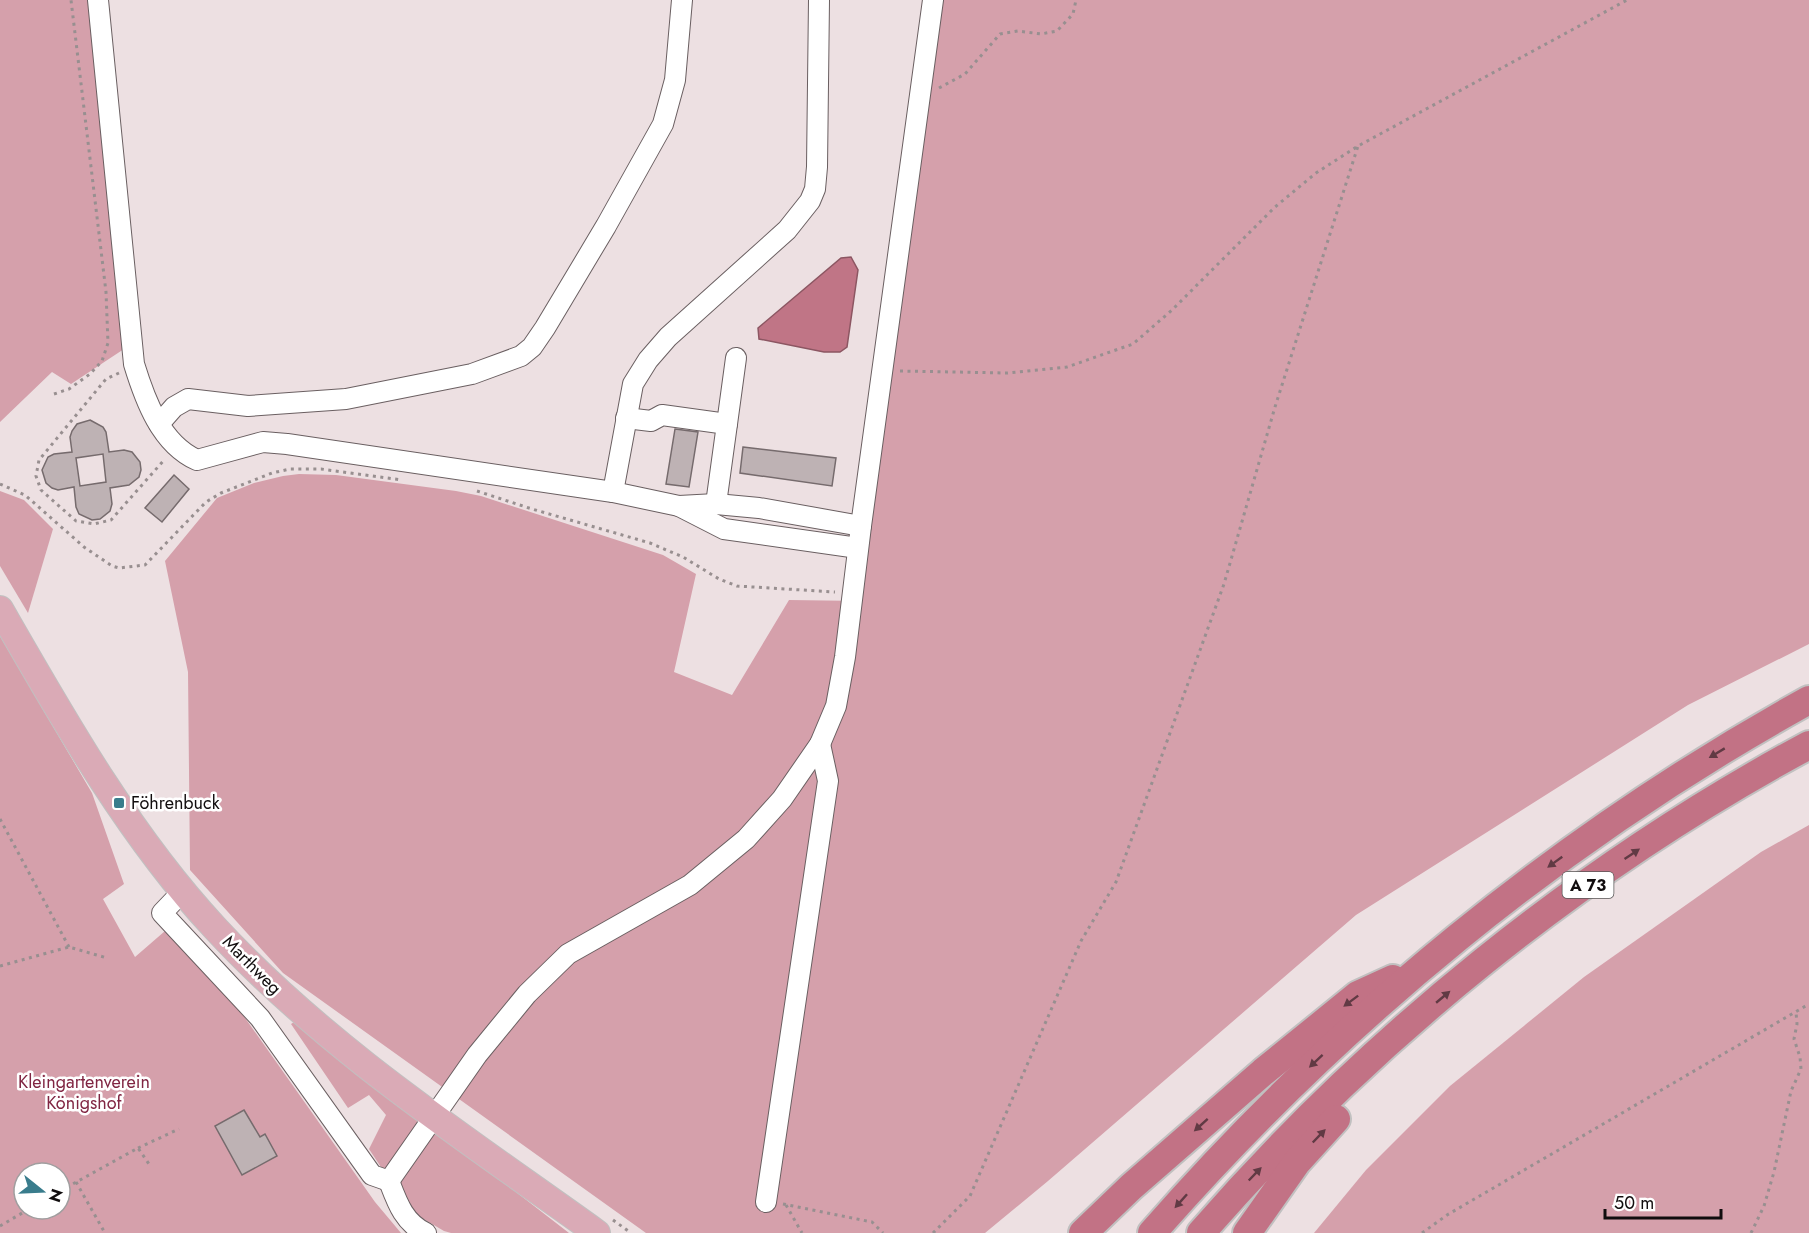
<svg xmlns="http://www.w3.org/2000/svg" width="1809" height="1233" font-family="Jost,sans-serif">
	<rect width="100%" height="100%" fill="#ede0e2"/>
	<g fill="#d5a0ab" fill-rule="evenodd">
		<path d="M0,0H89L124,349L71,384L52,372L0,422Z"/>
		<path d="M939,0H1809V644L1688,705L1356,915L1048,1181L985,1233H646L283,973L190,870L188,672L165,561L217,498L254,483L283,476L299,474L336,475L456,491L481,496L663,555L696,574L674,672L732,695L789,600L862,601L930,52Z"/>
		<path d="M0,491L24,500L53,529L28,613L0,566Z"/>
		<path d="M0,636L92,793L124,884L103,899L135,957L165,931L243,1015L375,1202L401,1233H0ZM24,1173H60V1209H24Z"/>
		<path d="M1809,825V1233H1314L1366,1170L1450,1086L1584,977L1761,852Z"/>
		<path d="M299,1019L450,1141L569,1233H451L444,1231L410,1211L369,1149L386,1115L369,1095L348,1108L291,1024Z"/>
	</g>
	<path fill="#c07586" stroke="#8c5662" stroke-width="1.5" d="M851,257L858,270L847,347L840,352H824L759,339L758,328L841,258Z"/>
	<g fill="#beb2b4" stroke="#766b6d" stroke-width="1.5" fill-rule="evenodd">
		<path d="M90,420L103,427L106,432L109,452L124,450L132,452L140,462L141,470L139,477L129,485L110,488L112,504L110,511L100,519L92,520L79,514L76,507L74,487L58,490L52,488L46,483L42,470L48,457L54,454L72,452L70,437L72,431L77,424ZM103,454L106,482L80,486L76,458Z"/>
		<path d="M675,429L698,432L689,487L666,484Z"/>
		<path d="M743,447L836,458L832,486L740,473Z"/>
		<path d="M174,475L189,489L162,522L145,508Z"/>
		<path d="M244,1110L260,1137L265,1134L277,1156L242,1175L215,1126Z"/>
	</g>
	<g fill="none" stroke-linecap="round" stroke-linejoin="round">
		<defs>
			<g id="minor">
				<path d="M98,0L134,364C145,400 161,444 197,460L263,442L287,444L613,492L679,506L716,504L759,508L861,526"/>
				<path d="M626,418L651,421L662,415L727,424L716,504"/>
				<path d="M159,424L174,407L188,399L248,406L346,399L472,374L521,356L532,347L545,328L606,226L663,124L675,80L682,0"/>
				<path d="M727,424L736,358"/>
				<path d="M613,492L633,384L648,360L668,337L787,230L810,201L815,189L817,167L819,0"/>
				<path d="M679,506L724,529L858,548"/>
				<path d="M183,891L162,913L260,1018L372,1175L389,1181L477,1055L527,994L568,954L690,885L746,839L782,799L820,744L836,706L845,657L861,526L933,0"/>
				<path d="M389,1181C397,1202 404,1223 426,1233"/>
				<path d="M766,1202L828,781L820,744"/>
			</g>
			<path id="major" d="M0,609C62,717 129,836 215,928C326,1048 465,1138 597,1233"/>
			<g id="highway">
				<path d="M1083,1233L1131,1187L1263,1072L1358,995L1393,979"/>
				<path d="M1152,1233C1339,1019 1561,837 1809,700"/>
				<path d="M1201,1233C1370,1038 1582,867 1809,745"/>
				<path d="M1247,1233L1297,1162L1336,1119"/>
			</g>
		</defs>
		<use href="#minor" stroke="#6a5f61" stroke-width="22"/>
		<use href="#major" stroke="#c1c0c0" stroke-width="28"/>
		<use href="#highway" stroke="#c1c0c0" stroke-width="32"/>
		<g stroke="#988f90" stroke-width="3" stroke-dasharray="3 4.5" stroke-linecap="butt">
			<path d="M939,88L965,74L1000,34L1018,31L1041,34L1057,31L1073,14L1076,0"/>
			<path d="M900,371L1007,373L1067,367L1133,344L1172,310L1275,207L1316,173L1358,146L1627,0"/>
			<path d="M119,373L106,379L39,460L36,476L41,490L76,521L94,524L111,520L165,459"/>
			<path d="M54,394L69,389L90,374L102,361L108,343L106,292L71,0"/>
			<path d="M0,484L25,495L84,547L112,566L119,568L145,565L206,502L221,493L272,473L290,469H321L402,480"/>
			<path d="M477,491L532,509L650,543L683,557L719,579L737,586L835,592"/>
			<path d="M0,819L69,947"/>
			<path d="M0,966L69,947L107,958"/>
			<path d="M138,1148L179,1129"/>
			<path d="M76,1182L105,1233"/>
			<path d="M60,1191L138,1148L151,1167"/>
			<path d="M783,1204L872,1222L883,1233"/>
			<path d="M786,1205L802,1233"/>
			<path d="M613,1220L631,1233"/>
			<path d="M0,1226L29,1209"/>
			<path d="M933,1233L970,1196L1081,941L1116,882L1224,584L1275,407L1358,146"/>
			<path d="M1422,1233L1447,1215L1809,1004"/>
			<path d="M1751,1233L1764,1206L1774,1172L1791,1091L1801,1069L1800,1057L1794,1039L1797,1024L1796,1012"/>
		</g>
		<use href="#minor" stroke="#fff" stroke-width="20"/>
		<use href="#major" stroke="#daaab6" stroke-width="26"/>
		<use href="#highway" stroke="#c27285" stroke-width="28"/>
	</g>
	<defs><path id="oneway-solid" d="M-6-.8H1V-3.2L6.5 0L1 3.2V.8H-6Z" transform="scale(1.5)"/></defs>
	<g fill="#613a44">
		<use href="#oneway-solid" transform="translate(1717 753) rotate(149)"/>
		<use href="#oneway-solid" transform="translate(1632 854) rotate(-34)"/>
		<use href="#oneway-solid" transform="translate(1555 862) rotate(144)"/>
		<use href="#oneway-solid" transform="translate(1443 997) rotate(-40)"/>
		<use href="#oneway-solid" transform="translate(1351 1001) rotate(143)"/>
		<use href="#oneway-solid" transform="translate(1316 1061) rotate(137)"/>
		<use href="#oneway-solid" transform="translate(1201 1125) rotate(138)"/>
		<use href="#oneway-solid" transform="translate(1319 1136) rotate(-46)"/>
		<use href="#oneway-solid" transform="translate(1255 1174) rotate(-46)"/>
		<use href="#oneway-solid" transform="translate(1181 1201) rotate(132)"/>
	</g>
	<rect fill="#397c8c" stroke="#fff" stroke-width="2" x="113" y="797" width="12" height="12" rx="3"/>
	<g text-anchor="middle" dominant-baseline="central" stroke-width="5" stroke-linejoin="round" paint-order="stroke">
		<rect fill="#fff" stroke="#585656" stroke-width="1.5" x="1562.5" y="872" width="51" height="26" rx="4.5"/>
		<g font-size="16" font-weight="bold" fill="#110d0e">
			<text x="1588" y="885">A 73</text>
		</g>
		<g font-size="18" fill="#110d0e" stroke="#fff" text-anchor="start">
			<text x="131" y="803">Föhrenbuck</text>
		</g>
		<g font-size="18" fill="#110d0e" stroke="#fff">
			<text transform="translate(252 965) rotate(45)">Marthweg</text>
		</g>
		<g font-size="18" fill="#802542" stroke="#fff">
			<text x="84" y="1082">Kleingartenverein<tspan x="84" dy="21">Königshof</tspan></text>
		</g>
	</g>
	<g transform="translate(42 1191) rotate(108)"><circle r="28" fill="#ffffff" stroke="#a09e9f" stroke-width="1.5"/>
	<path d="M0-4.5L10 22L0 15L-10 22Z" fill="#397c8c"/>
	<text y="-9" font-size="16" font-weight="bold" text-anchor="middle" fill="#110d0e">N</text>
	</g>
	<path d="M1605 1209v9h116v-9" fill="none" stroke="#110d0e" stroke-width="3"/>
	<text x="1614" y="1209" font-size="18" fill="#110d0e" stroke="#ffffff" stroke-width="4.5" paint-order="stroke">50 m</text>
</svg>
